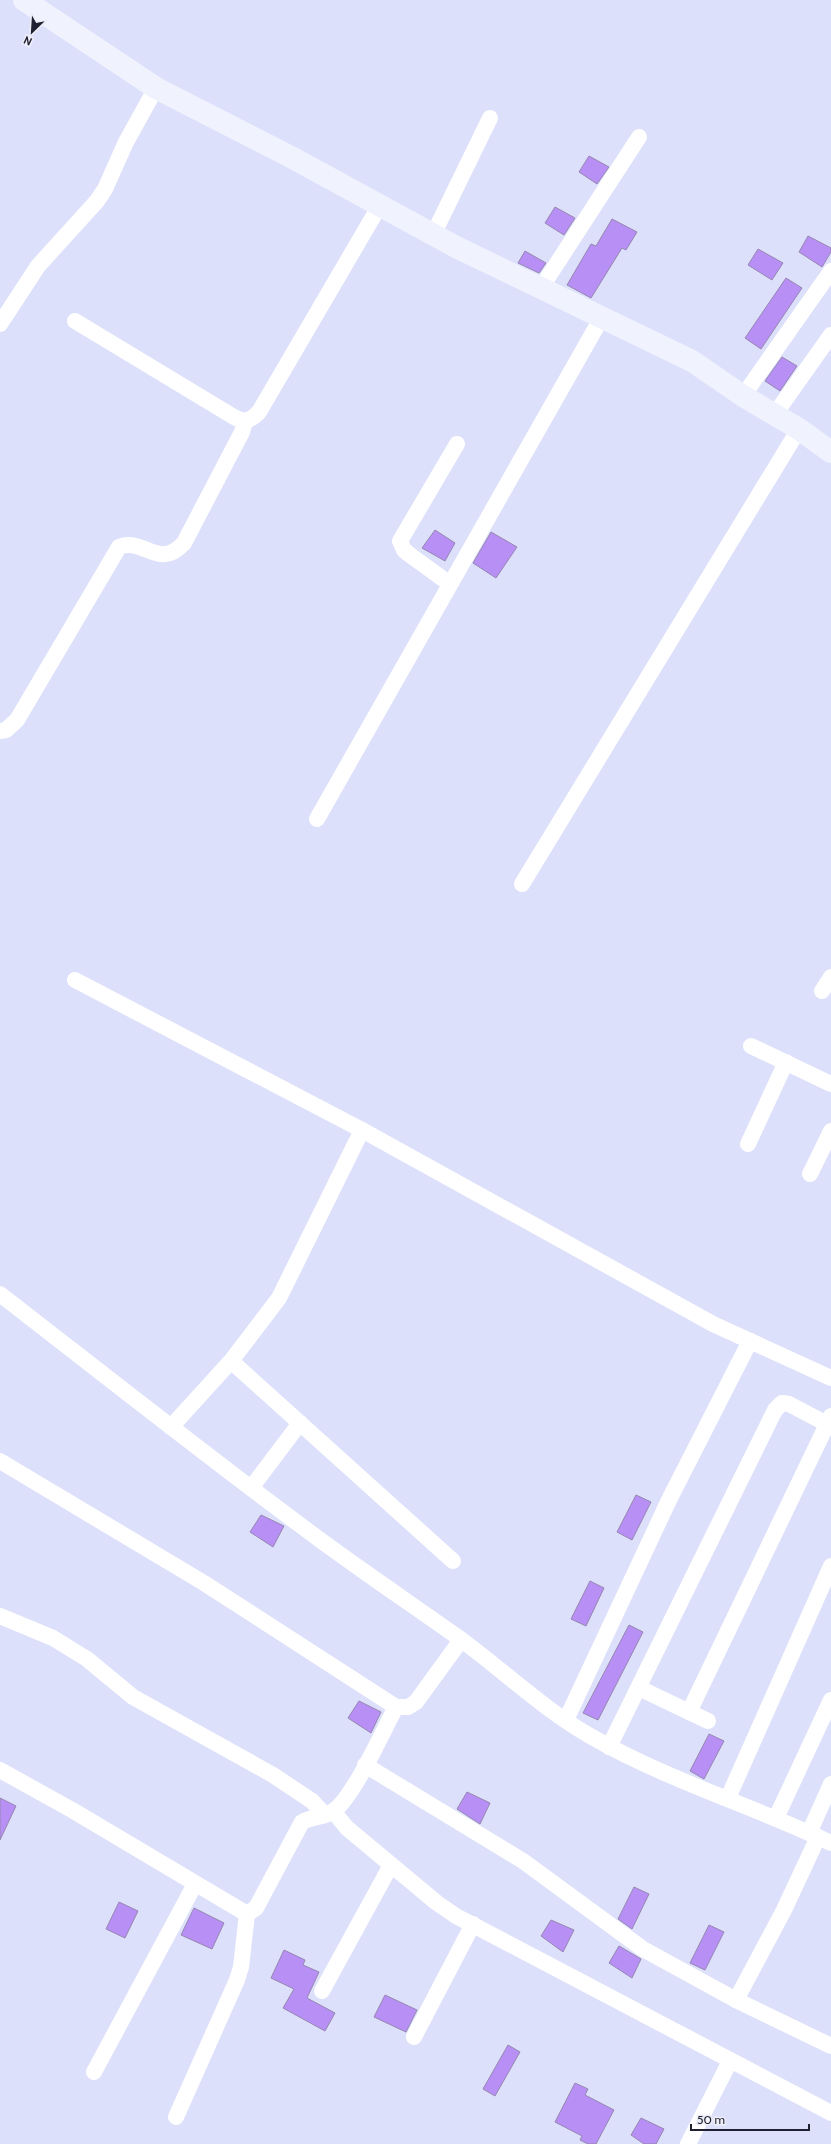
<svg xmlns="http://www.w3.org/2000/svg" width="831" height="2144" font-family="Cabin,sans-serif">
	<rect width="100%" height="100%" fill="#dde0fb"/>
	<g fill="#b78ff5" stroke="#9587b0">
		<path d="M589,156L609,167L597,184L579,172Z"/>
		<path d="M555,207L575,218L564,235L545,223Z"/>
		<path d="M612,219L637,232L626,250L622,248L591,298L567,285L591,244L596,246Z"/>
		<path d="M808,236L831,248V252L822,267L799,252Z"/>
		<path d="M758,249L783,263L772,280L748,265Z"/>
		<path d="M525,251L546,263L539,273L518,263Z"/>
		<path d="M786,278L802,288L761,349L745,338Z"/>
		<path d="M782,357L797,366L780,391L765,381Z"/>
		<path d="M435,530L455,543L445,561L422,548Z"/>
		<path d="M491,532L517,547L496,578L473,563Z"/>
		<path d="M636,1495L651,1502L632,1540L617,1532Z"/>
		<path d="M261,1515L284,1526L273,1547L250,1532Z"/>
		<path d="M590,1581L604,1588L586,1626L571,1619Z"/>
		<path d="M629,1625L643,1632L598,1720L583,1713Z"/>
		<path d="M359,1701L381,1712L371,1733L348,1718Z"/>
		<path d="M709,1734L724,1741L704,1779L690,1771Z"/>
		<path d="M467,1792L490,1803L480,1824L457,1809Z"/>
		<path d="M0,1798L16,1806L0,1840Z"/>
		<path d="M634,1887L649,1894L632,1929L618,1919Z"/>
		<path d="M119,1902L138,1911L125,1938L106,1929Z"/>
		<path d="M194,1908L224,1923L212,1949L181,1935Z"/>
		<path d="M551,1920L574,1930L563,1952L541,1936Z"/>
		<path d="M709,1925L724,1932L705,1970L690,1963Z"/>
		<path d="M619,1946L641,1959L632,1978L609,1963Z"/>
		<path d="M284,1950L305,1960L303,1965L319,1972L307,1998L335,2013L325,2031L283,2008L294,1989L271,1978Z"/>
		<path d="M385,1995L417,2010L406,2032L374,2017Z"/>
		<path d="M508,2045L520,2052L495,2096L483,2089Z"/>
		<path d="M575,2083L588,2089L585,2095L614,2110L596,2144H588L580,2140L582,2136L555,2122Z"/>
		<path d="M641,2118L664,2129L656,2144H644L631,2135Z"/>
	</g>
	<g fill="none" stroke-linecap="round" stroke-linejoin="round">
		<g stroke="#fff" stroke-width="16">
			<path d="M433,235L490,118"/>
			<path d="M541,288L639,137"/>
			<path d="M75,321L234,417C245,423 250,421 259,412L380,205"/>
			<path d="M0,324L38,266L97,201L105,189L126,142L156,88"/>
			<path d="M743,396L831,271"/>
			<path d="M775,414L831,335"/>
			<path d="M450,584L410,555L404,550L400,541L457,444"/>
			<path d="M0,731L6,730L17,720L119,547C145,537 158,571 184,543L242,432L245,422"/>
			<path d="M317,819L602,317"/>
			<path d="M522,884L799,429"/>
			<path d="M75,980L362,1130L713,1324L831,1378"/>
			<path d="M822,991L831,977"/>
			<path d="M751,1046L831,1084"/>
			<path d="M748,1144L786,1062"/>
			<path d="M810,1174L831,1131"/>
			<path d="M0,1294C107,1377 214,1462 323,1542C368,1575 414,1606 459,1638C504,1671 544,1710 592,1737C667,1780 753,1806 831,1843"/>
			<path d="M231,1361L453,1561"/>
			<path d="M171,1427L231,1361L279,1298L362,1130"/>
			<path d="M0,1461L204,1583L396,1707H408L416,1702L461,1640"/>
			<path d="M251,1488L300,1423"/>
			<path d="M0,1616L53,1638L87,1659L133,1697L273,1775L312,1801L325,1815"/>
			<path d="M639,1688L708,1721"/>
			<path d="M689,1712L831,1416"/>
			<path d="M566,1720L669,1500L750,1341"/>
			<path d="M609,1747L775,1410L782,1403L789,1404L827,1424"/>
			<path d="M365,1765L523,1861L643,1949L736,2000L831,2046"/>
			<path d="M0,1770L72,1810L247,1914L256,1908L302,1822C312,1816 324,1818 334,1811C355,1794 382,1733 396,1707"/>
			<path d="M728,1798L831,1566"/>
			<path d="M333,1811L347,1828L437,1903L456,1916L831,2113"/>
			<path d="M776,1818L831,1700"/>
			<path d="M809,1833L831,1784"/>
			<path d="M322,1991L391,1865"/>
			<path d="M736,2000L784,1910L818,1837"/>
			<path d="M414,2037L473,1924"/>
			<path d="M94,2072L195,1884"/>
			<path d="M176,2117L237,1980L241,1967L247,1914"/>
			<path d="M688,2144L730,2061"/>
		</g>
		<path stroke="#f0f2fe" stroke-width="22" d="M24,0L156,88L291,157L456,247L692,361L743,396L799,429L831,452"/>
	</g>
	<g transform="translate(32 32) rotate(205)" stroke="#edeef8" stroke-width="3" paint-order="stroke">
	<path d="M0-3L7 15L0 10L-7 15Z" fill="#1f2031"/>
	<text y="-6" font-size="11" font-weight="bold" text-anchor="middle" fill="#1f2031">N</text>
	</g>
	<path d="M691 2124v6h118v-6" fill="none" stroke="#1f2031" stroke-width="2"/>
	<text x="697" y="2124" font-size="12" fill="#1f2031" stroke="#edeef8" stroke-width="3" paint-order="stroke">50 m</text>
</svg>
